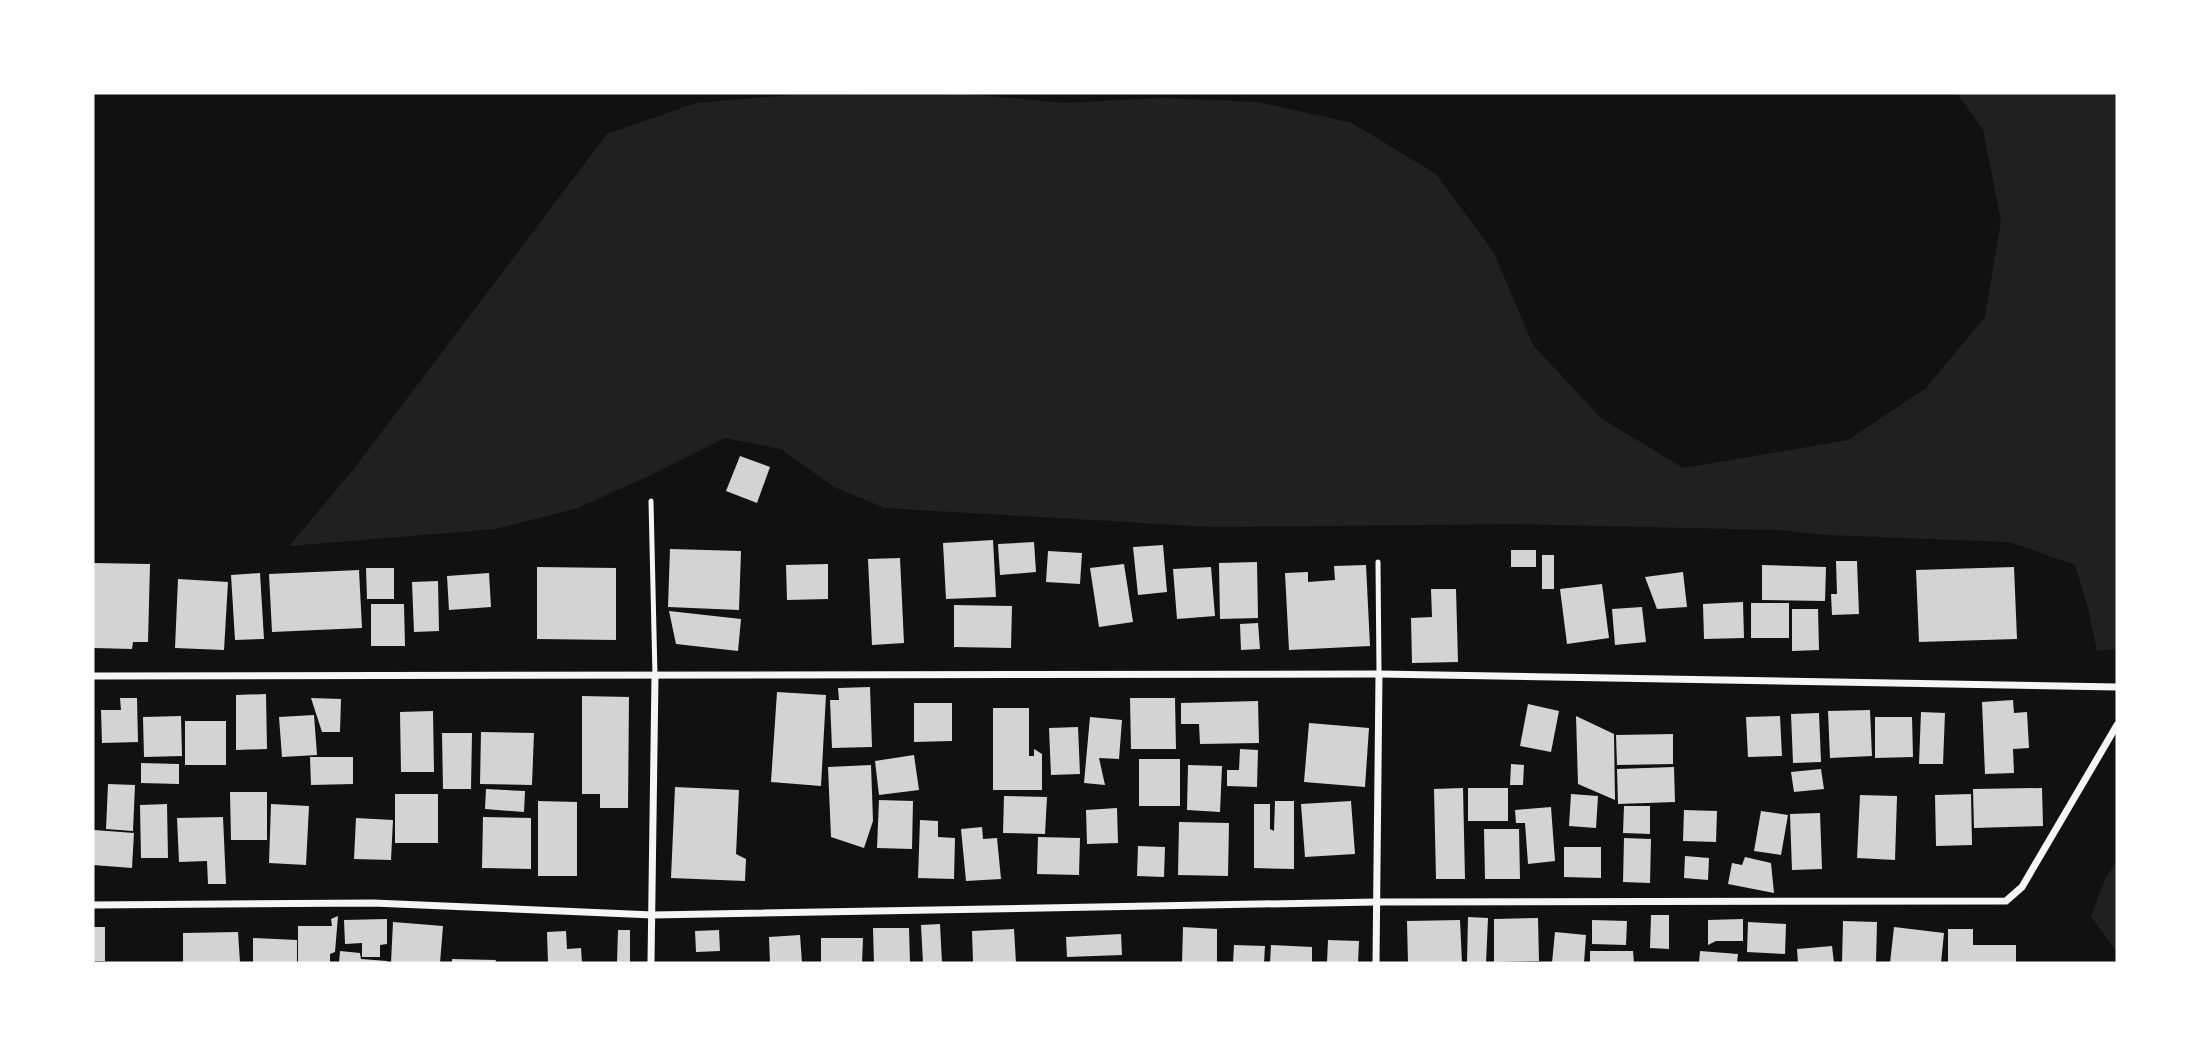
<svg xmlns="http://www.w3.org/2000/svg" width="2210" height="1056" font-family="'DM Sans',sans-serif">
	<rect width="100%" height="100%" fill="#111"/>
	<g fill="#202020">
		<path d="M1957,93H2117V649L2097,651L2088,608L2075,565L2009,542L1827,535L1778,530L1517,524L1212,527L885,508L834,487L781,449L725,438L651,475L575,509L495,529L289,546L353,470L607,134L696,103L792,95L969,94L1064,103L1161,98L1257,102L1352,123L1436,174L1494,253L1533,345L1601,418L1683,468L1848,440L1926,388L1985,317L2001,221L1983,130Z"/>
		<path d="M2117,861V950L2116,951L2091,916L2106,877Z"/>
	</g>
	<g fill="#d3d3d3">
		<path d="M740,456L770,467L757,503L726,491Z"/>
		<path d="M993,540L996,597L946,599L943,543Z"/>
		<path d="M1034,542L1036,572L1000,575L998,544Z"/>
		<path d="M1163,545L1167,592L1138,595L1133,547Z"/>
		<path d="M670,549L741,551L739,610L668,607Z"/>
		<rect x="1511" y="550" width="25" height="17"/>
		<path d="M1048,551L1082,553L1080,584L1046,582Z"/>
		<rect x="1542" y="555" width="12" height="34"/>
		<path d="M900,558L904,643L872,645L868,559Z"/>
		<path d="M1836,561H1857L1859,614L1832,615L1831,594H1837Z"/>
		<path d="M1257,562L1258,618L1220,619L1219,563Z"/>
		<path d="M93,563L150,564L148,642H133L132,649L93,648Z"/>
		<path d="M828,564V599L787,600L786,565Z"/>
		<path d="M1124,564L1133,622L1099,627L1090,568Z"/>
		<path d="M1366,565L1370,646L1289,650L1285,573L1308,572V582L1335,580L1334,566Z"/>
		<path d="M1762,565L1826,567L1825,601L1762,600Z"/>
		<path d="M537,567L616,568V640L537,639Z"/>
		<path d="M1211,567L1215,616L1177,619L1173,569Z"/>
		<path d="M2014,567L2017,639L1919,642L1916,570Z"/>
		<path d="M366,568H394V599H367Z"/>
		<path d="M359,570L362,628L272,632L269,574Z"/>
		<path d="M1683,572L1687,607L1657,609L1645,577Z"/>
		<path d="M260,573L264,639L235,640L231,575Z"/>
		<path d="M489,573L491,607L449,610L447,576Z"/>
		<path d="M178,579L228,582L224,650L175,648Z"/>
		<path d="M438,581L439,631L414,632L412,582Z"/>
		<path d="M1602,584L1609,638L1567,644L1560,589Z"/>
		<path d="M1431,589H1456L1458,662L1412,663L1411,618L1432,617Z"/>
		<path d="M1743,602L1744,638L1704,639L1703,604Z"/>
		<rect x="1751" y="603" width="38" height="35"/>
		<path d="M371,604H404L405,646H371Z"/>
		<path d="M954,605L1012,606L1011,648L954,647Z"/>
		<path d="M1642,607L1646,642L1615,645L1612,609Z"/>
		<path d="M1792,609H1818L1819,650L1792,651Z"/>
		<path d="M669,611L741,619L738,651L676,644Z"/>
		<path d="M1258,623L1260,649L1241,650L1240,624Z"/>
		<path d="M870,687L872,747L832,748L830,700H839L838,688Z"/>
		<path d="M777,692L826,695L821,786L771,782Z"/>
		<path d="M266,694L267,749L236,750V695Z"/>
		<path d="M582,696L629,697L628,808H600V794H582Z"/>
		<path d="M120,698H137L138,742L102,743L101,710H121Z"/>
		<path d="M311,698L341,699L340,732H322Z"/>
		<path d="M1130,698H1175L1176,749H1131Z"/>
		<path d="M2013,700L2014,713L2027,712L2029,748L2013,749L2014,773L1985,774L1982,702Z"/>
		<path d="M1258,701L1259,743L1200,744L1199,724H1181V703Z"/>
		<path d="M914,703H952V741L914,742Z"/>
		<path d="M1528,704L1559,711L1551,752L1520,746Z"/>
		<path d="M993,708H1029V756H1034V749L1042,754V790H993Z"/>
		<path d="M1870,710L1872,756L1830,758L1828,711Z"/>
		<path d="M433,711L434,772H401L400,712Z"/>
		<path d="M1921,712L1945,713L1943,764H1919Z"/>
		<path d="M1819,713L1821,762L1793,763L1791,714Z"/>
		<path d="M314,715L317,755L282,757L279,717Z"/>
		<path d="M181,716L182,756L144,757L143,717Z"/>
		<path d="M1576,716L1614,734L1615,800L1578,784Z"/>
		<path d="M1780,716L1782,756L1748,757L1746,717Z"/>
		<path d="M1090,717L1122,720L1119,759L1099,758L1105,785L1084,783Z"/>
		<path d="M1875,717H1912L1913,757L1875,758Z"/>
		<rect x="185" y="721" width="41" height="44"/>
		<path d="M1309,723L1369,728L1365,787L1304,782Z"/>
		<path d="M1078,727L1080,774L1051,775L1049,728Z"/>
		<path d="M481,732L534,733L532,785L480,784Z"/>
		<path d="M442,733H472L471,789H443Z"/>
		<path d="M1673,734V764L1617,765L1616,735Z"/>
		<path d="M1240,749L1258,750L1257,787L1227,786V770H1239Z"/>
		<path d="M914,755L919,790L879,795L875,761Z"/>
		<path d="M310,757H353V784L311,785Z"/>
		<rect x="1139" y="759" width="41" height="47"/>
		<path d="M141,763L179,764V784L141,783Z"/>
		<path d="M1511,764L1524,765L1523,785H1510Z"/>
		<path d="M871,765L873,821L864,848L831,837L828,767Z"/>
		<path d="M1188,765L1222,766L1220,812L1187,810Z"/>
		<path d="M1674,767L1675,802L1618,804L1617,769Z"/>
		<path d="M1821,769L1824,789L1794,792L1791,772Z"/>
		<path d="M108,784L135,785L133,831L106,829Z"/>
		<path d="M675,787L739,790L736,854L746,859L745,881L671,878Z"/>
		<path d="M1463,788L1465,879H1436L1434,789Z"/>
		<rect x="1468" y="788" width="40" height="33"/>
		<path d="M2042,788L2043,826L1974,828L1973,789Z"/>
		<path d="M486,789L525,791L524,812L485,809Z"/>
		<path d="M230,792H267V840H231Z"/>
		<rect x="395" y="794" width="43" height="49"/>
		<path d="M1571,794L1598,796L1596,828L1569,826Z"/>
		<path d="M1971,794L1972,845L1936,846L1935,795Z"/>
		<path d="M1860,795L1897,796L1895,860L1857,858Z"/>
		<path d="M1004,796L1047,797L1045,834L1003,833Z"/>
		<path d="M879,800L913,801L912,849L877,848Z"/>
		<path d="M538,801L577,802V876H538Z"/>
		<path d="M1275,801H1294V869L1254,868V804H1270V829L1274,831Z"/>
		<path d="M1351,801L1355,854L1305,857L1301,804Z"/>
		<path d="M167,804L168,858H141L140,805Z"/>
		<path d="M271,804L309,806L306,865L269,863Z"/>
		<path d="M1624,806H1650V834L1623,833Z"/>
		<path d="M1551,807L1555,861L1528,864L1525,823H1516L1515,810Z"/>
		<path d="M1117,808L1118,843L1087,844L1086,810Z"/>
		<path d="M1684,810L1717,811L1716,842L1683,841Z"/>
		<path d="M1761,811L1788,815L1781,855L1754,851Z"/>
		<path d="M1820,813L1822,869L1792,870L1790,814Z"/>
		<path d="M223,817L226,884H208L207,861L179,862L177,818Z"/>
		<path d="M483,817L531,818V869L482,868Z"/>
		<path d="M356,818L393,820L391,860L354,859Z"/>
		<path d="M920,820L938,821V837L955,838L954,879L918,878Z"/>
		<path d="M1179,822L1229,823L1228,876L1178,875Z"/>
		<path d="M982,827L983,839L997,838L1001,879L966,881L961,829Z"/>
		<path d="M1484,829H1519L1520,879H1485Z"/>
		<path d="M94,830L134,833L132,868L93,865Z"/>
		<path d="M1038,837L1080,838L1079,875L1037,874Z"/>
		<path d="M1624,838L1651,839L1650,883L1623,882Z"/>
		<path d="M1138,846L1165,847L1164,877L1137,876Z"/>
		<path d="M1564,847H1601V878L1564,877Z"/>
		<path d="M1685,856L1709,858L1708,880L1684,878Z"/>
		<path d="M1745,857L1771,863L1774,893L1728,884L1732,863L1742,865Z"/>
		<path d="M1651,915H1669V949L1650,948Z"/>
		<path d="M338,916L335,952L330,954V963H298V926H332L331,919Z"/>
		<path d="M1468,917L1488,918L1486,963H1467Z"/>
		<path d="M1538,918L1539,961L1494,962V919Z"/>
		<path d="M387,919V944L380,945V957H362V943L345,944L344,920Z"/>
		<path d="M1743,919V941H1716L1708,945V920Z"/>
		<path d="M1460,920L1462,963H1408L1407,921Z"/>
		<path d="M1592,920L1627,921L1626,945L1592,944Z"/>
		<path d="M1843,921L1877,922L1876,963H1842Z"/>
		<path d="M393,922L443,926L440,963H391Z"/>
		<path d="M1748,922L1786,924L1785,954L1747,952Z"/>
		<path d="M940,924L942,963H923L921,925Z"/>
		<rect x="93" y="927" width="12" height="34"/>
		<path d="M1183,927L1217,929V963H1182Z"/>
		<path d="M1894,927L1944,933L1941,963H1890Z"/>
		<path d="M873,928H909L910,963H874Z"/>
		<path d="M1014,929L1016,963H973L972,931Z"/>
		<path d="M1948,929H1973V945H2016V963H1948Z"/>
		<path d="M618,930H630V963H617Z"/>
		<path d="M719,930L720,951L696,952L695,931Z"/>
		<path d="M566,931L567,949L581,948L582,963H548L547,932Z"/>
		<path d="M238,932L240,963H183V933Z"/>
		<path d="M1555,932L1586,935L1584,963H1552Z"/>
		<path d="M1121,934L1122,955L1067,957L1066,937Z"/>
		<path d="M800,935L802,963H770L769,937Z"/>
		<path d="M253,938L297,940V963H253Z"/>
		<path d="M821,938H863L862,963H821Z"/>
		<path d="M1328,940L1359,941L1358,963H1327Z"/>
		<path d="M1234,945L1265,946L1264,963H1233Z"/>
		<path d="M1271,945L1312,947V963H1270Z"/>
		<path d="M1832,946L1834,963H1798L1797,949Z"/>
		<path d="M340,951L360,953L361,959L387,961V963H339Z"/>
		<path d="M1590,951H1633L1634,963H1590Z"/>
		<path d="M1700,951L1738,954L1737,963H1699Z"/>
		<path d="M452,959L496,960L495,963H452Z"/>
	</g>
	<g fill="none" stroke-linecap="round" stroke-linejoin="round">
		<g stroke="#f5f5f5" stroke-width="5">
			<path d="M651,501L655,676"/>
			<path d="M1378,562L1379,674"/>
		</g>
		<g stroke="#f5f5f5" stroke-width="7">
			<path d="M93,676L1379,674L2117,687"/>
			<path d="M93,905L373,903L653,915L1376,902L2006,901L2022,887L2117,725"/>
			<path d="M651,963L655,676"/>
			<path d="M1376,963L1379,674"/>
		</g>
	</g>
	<rect width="2210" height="1056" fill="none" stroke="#ffffff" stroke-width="189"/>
</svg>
